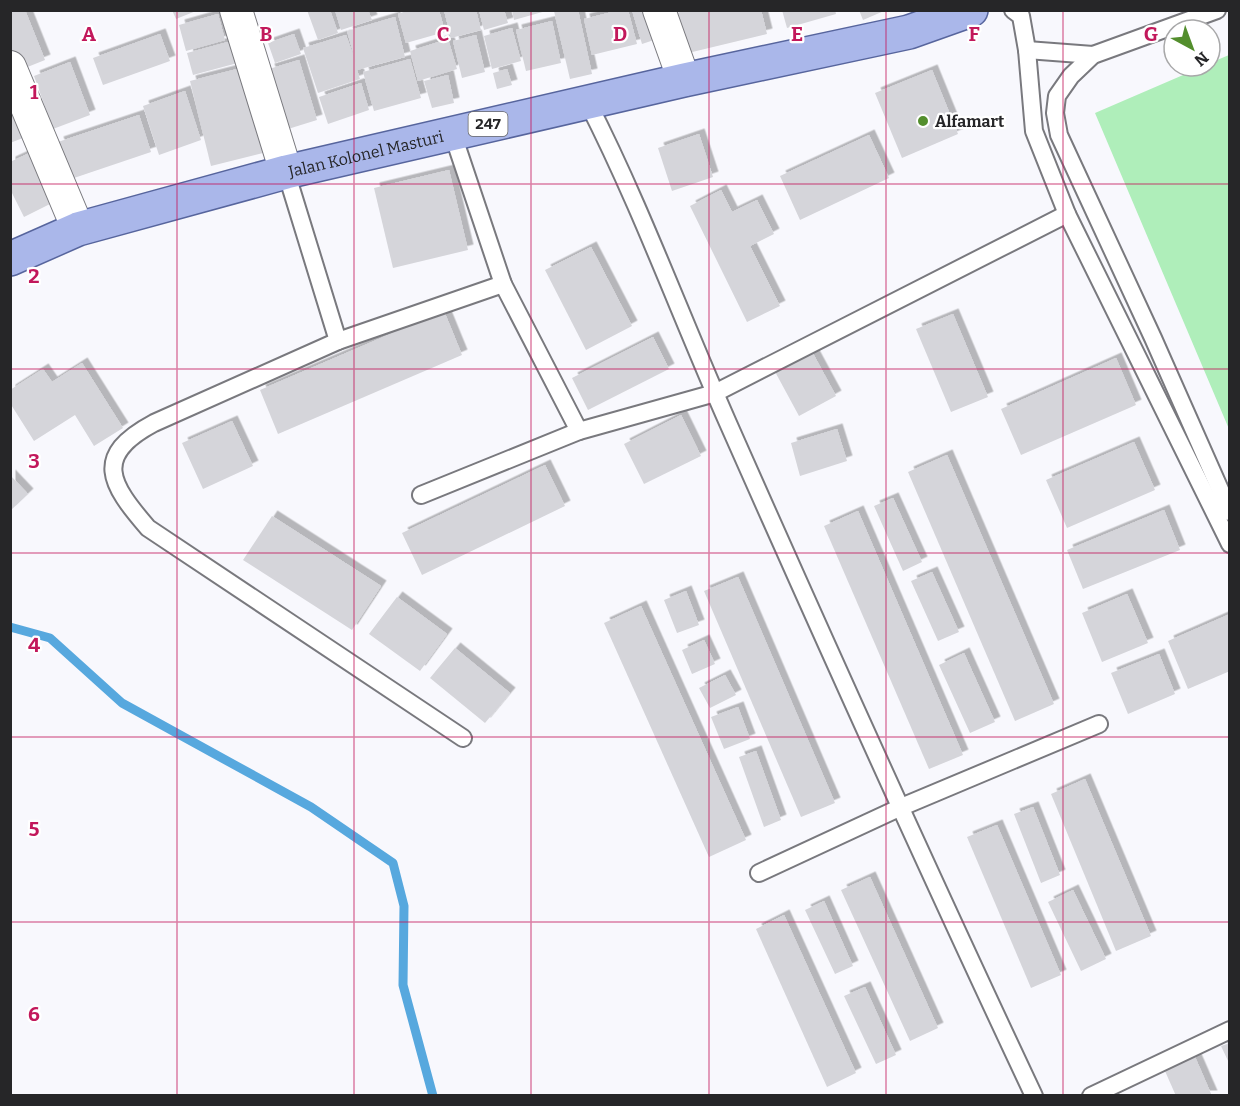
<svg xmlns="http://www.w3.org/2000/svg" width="1240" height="1106" font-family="Bitter,serif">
	<defs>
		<filter id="shadow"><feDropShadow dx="5.5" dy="-5.5" stdDeviation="0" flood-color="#0004"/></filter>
	</defs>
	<rect width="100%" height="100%" fill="#f8f8fd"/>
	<path fill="#afeeba" d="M1229,55V429L1095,113L1204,66H1210V63Z"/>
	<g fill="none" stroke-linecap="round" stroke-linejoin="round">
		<path stroke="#57a8de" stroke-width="9" d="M10,627L50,638L122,703L311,807L393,863L404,906L403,985L433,1096"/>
	</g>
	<g fill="#d5d5da" filter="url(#shadow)">
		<path d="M18,10H25L45,60L20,70L10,46V13Z"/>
		<path d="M172,10H196V11L176,19Z"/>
		<path d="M307,10H330L338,33L318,40Z"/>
		<path d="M335,10H368L372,20L341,30Z"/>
		<path d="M409,10H439L445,32L406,43L398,14Z"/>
		<path d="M444,10H476L481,30L451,38Z"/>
		<path d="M479,10H504L508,23L484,30Z"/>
		<path d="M512,10H546V11L514,20Z"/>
		<path d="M558,10H578L592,74L570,79L554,11Z"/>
		<path d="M620,10H628L637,44L592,55L584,19Z"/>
		<path d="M632,10H654L663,37L642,44Z"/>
		<path d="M686,10H761L767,34L684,54L674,14Z"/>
		<path d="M782,10H835L836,14L787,28Z"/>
		<path d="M859,10H884V11L863,20Z"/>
		<path d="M218,14L225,40L186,51L179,25Z"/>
		<path d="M395,17L405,57L357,70L360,79L318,93L303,48L346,35L357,66L347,31Z"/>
		<path d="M552,21L561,63L526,71L516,30Z"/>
		<path d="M512,28L521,61L492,69L484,36Z"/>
		<path d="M160,34L170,61L103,85L93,58Z"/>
		<path d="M294,34L301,54L275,63L268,43Z"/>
		<path d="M476,35L485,72L462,78L453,41Z"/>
		<path d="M239,39L245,61L193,75L187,53Z"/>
		<path d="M448,39L457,69L418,81L410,51Z"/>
		<path d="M410,59L421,98L374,111L363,72Z"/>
		<path d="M299,60L317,120L288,129L269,69Z"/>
		<path d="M70,62L90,115L53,129L34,76Z"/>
		<path d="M245,67L267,152L211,166L190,81Z"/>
		<path d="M507,69L512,85L497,89L493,73Z"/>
		<path d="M932,70L958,134L902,158L875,93Z"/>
		<path d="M448,75L454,103L432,108L424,81Z"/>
		<path d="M361,83L369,110L328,124L319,97Z"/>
		<path d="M10,90L33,134L10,143Z"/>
		<path d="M185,91L201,140L159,155L143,106Z"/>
		<path d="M139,115L151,152L71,179L58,142Z"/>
		<path d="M699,134L713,177L672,191L658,148Z"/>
		<path d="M869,135L889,178L800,220L780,176Z"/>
		<path d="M36,150L60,199L24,217L10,189V162Z"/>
		<path d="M449,170L468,250L393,268L374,188Z"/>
		<path d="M721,190L732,212L757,200L774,234L750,246L780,306L747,322L690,206Z"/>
		<path d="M591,247L632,326L586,350L545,270Z"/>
		<path d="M444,311L462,355L278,434L260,390Z"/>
		<path d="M953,314L988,397L951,412L916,329Z"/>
		<path d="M653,337L669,369L588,410L572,378Z"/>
		<path d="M810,348L836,396L799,416L773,368Z"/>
		<path d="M1116,358L1136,405L1021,455L1001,409Z"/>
		<path d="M82,363L123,428L94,446L75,415L34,441L10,403V390L43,369L52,382Z"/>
		<path d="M681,415L701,456L644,484L624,444Z"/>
		<path d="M232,421L253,466L203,489L182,443Z"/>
		<path d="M837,429L847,461L800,476L791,443Z"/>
		<path d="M1134,442L1155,490L1067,528L1046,480Z"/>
		<path d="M947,455L1054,704L1015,721L908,472Z"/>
		<path d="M545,465L565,506L422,575L402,533Z"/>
		<path d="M10,475L28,494L10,511Z"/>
		<path d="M893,498L922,562L903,571L874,506Z"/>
		<path d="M1164,510L1180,550L1083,589L1067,550Z"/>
		<path d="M858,511L963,755L929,769L824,526Z"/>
		<path d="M272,516L381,586L352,630L243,560Z"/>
		<path d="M932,572L959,632L938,641L911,581Z"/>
		<path d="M738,577L835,803L801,817L704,591Z"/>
		<path d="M686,591L699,625L677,633L664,600Z"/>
		<path d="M1127,594L1148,643L1102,662L1082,613Z"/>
		<path d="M397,597L447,634L420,671L369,634Z"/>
		<path d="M641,606L746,840L709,857L604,623Z"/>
		<path d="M1230,614V671L1188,689L1168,641Z"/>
		<path d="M704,640L715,664L692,674L682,650Z"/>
		<path d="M455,648L510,693L485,723L430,678Z"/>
		<path d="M964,653L995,722L970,733L939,665Z"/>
		<path d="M1159,654L1175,694L1128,714L1111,673Z"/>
		<path d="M725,675L736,695L710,708L699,688Z"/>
		<path d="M738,707L750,739L724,749L711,717Z"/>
		<path d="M756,751L781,820L764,827L739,757Z"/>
		<path d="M1085,779L1151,936L1116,951L1051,794Z"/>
		<path d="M1033,807L1060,875L1041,883L1014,814Z"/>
		<path d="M997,825L1061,975L1031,988L967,837Z"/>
		<path d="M870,877L938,1028L910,1041L841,890Z"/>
		<path d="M1073,890L1106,959L1081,971L1048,902Z"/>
		<path d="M824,901L853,966L835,974L805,910Z"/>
		<path d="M784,915L856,1073L827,1087L756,929Z"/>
		<path d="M865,987L896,1055L876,1064L844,996Z"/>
		<path d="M1230,1043V1065L1221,1046Z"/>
		<path d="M1195,1057L1212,1096H1176L1165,1071Z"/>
	</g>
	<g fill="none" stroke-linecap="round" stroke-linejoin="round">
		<defs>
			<g id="lane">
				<path d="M1013,10L1021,16L1027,50L1034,131L1067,214L1230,544"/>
				<path d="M1217,10L1093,55L1071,76L1057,96L1055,113L1059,135L1153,338L1230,512"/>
				<path d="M1027,50L1093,55"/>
				<path d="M588,103C641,207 681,317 728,423C828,649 929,873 1034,1096"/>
				<path d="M452,132L503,284L579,431"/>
				<path d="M286,172L338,341"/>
				<path d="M421,495L579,431L715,393L1067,214"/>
				<path d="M463,738L148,528C110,484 92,456 154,423L338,341L503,284"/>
				<path d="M759,873L899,808L1099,724"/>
				<path d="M1091,1096L1230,1030"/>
			</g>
			<g id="street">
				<path d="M236,10L286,172"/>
				<path d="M659,10L684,80"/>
				<path d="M10,67L78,229"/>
			</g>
			<g id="primary">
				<path id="s1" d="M10,259L78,229L286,172L684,80L909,32L971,10"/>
			</g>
		</defs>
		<use href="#lane" stroke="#79797e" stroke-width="20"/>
		<use href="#street" stroke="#79797e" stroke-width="34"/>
		<use href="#primary" stroke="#57659d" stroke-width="36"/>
		<use href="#lane" stroke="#fff" stroke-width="16"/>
		<use href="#street" stroke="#fff" stroke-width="32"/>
		<use href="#primary" stroke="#aab7ea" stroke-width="33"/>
	</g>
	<path fill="none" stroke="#c2185b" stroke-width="1.5" stroke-opacity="0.55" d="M177,10V1096M354,10V1096M531,10V1096M709,10V1096M886,10V1096M1063,10V1096M10,184H1230M10,369H1230M10,553H1230M10,737H1230M10,922H1230"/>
	<circle fill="#538e2d" stroke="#fff" stroke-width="2" cx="923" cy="121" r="6"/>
	<g text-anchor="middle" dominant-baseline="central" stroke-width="4.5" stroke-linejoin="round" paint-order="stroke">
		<rect fill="#fff" stroke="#676768" stroke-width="1.5" x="468.5" y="112" width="39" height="24" rx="4.5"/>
		<g font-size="15" font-weight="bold" fill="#262628">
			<text x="488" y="124">247</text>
		</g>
		<g font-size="16" font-weight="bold" fill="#262628" stroke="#fff" text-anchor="start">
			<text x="935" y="121">Alfamart</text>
		</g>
		<g font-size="16" fill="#262628" stroke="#fff">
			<text stroke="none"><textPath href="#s1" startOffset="372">Jalan Kolonel Masturi</textPath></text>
		</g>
	</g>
	<g font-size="20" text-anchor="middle" font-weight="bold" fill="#c2185b" stroke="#fff" stroke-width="4.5" stroke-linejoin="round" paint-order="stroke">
		<text x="89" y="41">A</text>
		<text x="266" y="41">B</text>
		<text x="443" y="41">C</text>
		<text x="620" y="41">D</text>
		<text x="797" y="41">E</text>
		<text x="974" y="41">F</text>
		<text x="1151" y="41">G</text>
		<text x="34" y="99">1</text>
		<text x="34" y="283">2</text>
		<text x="34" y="468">3</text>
		<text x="34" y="652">4</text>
		<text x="34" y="836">5</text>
		<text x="34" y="1021">6</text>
	</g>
	<rect width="1240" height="1106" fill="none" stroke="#262628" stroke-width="24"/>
	<g transform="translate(1192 48) rotate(139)"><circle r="28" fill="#ffffff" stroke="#a8a8a9" stroke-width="1.5"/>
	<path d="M0-4.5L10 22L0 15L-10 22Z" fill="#538e2d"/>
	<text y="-9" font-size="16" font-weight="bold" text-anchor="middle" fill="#262628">N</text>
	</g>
</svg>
